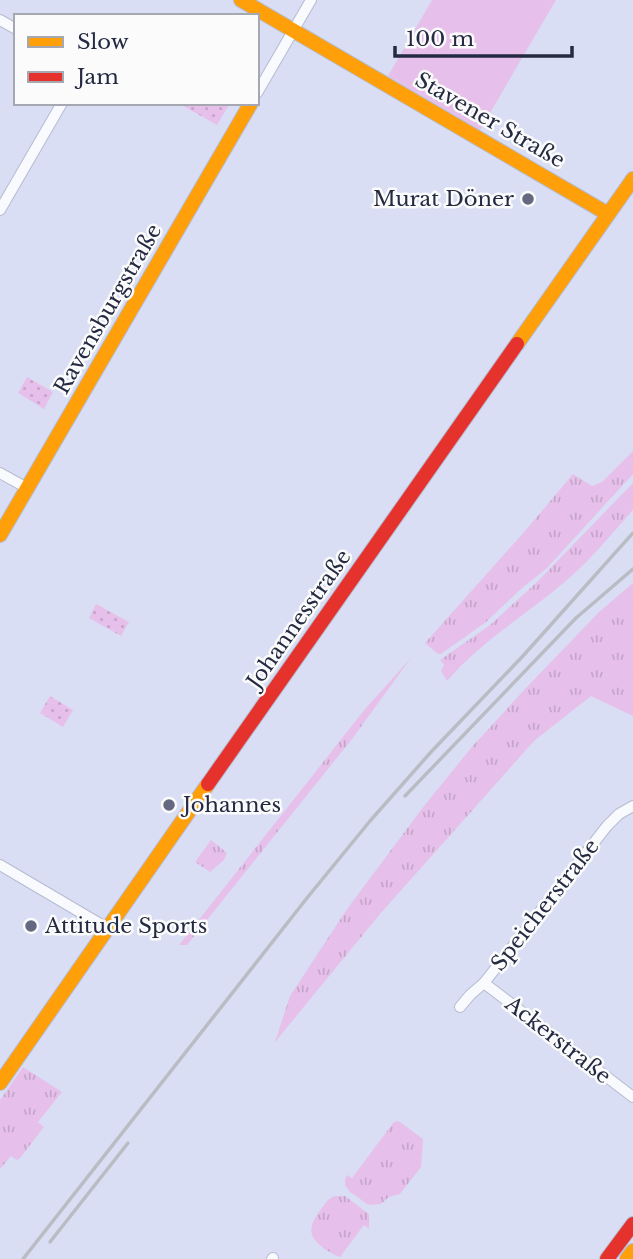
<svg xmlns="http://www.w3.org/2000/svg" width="633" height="1259" font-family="'Libre Baskerville',serif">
	<defs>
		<pattern id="grass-tufts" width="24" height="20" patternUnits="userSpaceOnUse" patternTransform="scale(1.75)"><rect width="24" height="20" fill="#e6c0ea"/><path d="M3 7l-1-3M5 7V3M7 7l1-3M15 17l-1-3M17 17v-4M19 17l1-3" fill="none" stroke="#c5a5ca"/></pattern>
		<pattern id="park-dots" width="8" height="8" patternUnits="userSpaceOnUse" patternTransform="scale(1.75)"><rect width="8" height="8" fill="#e6c0ea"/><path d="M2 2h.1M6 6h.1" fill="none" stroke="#c5a5ca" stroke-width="1.8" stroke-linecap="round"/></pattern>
	</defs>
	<rect width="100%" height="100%" fill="#d9def4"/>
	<g fill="url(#grass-tufts)">
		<path d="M633,451V474L547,568L521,589L486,622L441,654H438L425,643L525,531L573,474L592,486L602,482Z"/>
		<path d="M633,483V510C615,530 598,551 578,570C537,609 484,637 447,681L441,671L444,665L440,660L490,625L536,583Z"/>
		<path d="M633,583V716L591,696L534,741L380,914L275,1042L290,996L347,909L424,806L471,748L525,689L599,612Z"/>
		<path d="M411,658L352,739L187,945H179L365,709Z"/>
		<path d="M211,840L227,853L224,860L210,872L195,862Z"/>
		<path d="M23,1067L62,1092L38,1122L44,1127L20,1158L17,1160L11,1156L0,1169V1100Z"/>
		<path d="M397,1121L400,1122L423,1139L421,1167L400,1194L389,1197L381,1204L372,1205L367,1204L349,1191L345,1185V1179L347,1175L352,1178L393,1123Z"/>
		<path d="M335,1196H345L369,1214V1229L364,1225L340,1257C334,1255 331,1253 325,1249C309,1237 307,1229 319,1212C324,1205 327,1199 335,1196Z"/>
	</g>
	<g fill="url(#park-dots)">
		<path d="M178,103H230L217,125Z"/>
		<path d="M27,377L53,392L44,409L18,393Z"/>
		<path d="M96,604L129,622L121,636L89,618Z"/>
		<path d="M50,696L73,710L63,727L40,713Z"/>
	</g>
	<path fill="#e6c0ea" d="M432,0H556L480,130L388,76Z"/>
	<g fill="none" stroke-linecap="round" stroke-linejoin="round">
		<defs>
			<g id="street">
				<path d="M0,20L16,29"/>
				<path d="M257,93L311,0"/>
				<path d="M0,210L62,103"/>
				<path d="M0,473L27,488"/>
				<path d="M0,865L107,928"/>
				<path d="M484,983L633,1097"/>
				<path d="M460,1007L470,995L484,983L607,826L619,814L633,806"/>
				<path d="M272,1259L273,1258"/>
			</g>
			<g id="slow">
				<path d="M241,0L608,214"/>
				<path d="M517,344L633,179"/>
				<path d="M0,535L251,103"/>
				<path d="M0,1083L208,784"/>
				<path d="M627,1259L633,1251"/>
			</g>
			<g id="jam">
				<path d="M208,784L517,344"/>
				<path d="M607,1259L633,1224"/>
			</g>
		</defs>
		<use href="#street" stroke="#b6bbd1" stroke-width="12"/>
		<use href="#slow" stroke="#b6bbd1" stroke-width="16"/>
		<use href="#jam" stroke="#b6bbd1" stroke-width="16"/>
		<use href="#street" stroke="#f9fafd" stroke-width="10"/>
		<use href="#slow" stroke="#ff9f0a" stroke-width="14"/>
		<use href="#jam" stroke="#e5322d" stroke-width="14"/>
		<g stroke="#babcc3" stroke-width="3.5">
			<path d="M405,796L576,618L633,569"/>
			<path d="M50,1242L128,1143"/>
			<path d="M23,1259L307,898L370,821L431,752L522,657L633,533"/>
		</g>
	</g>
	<g fill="#646981" stroke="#fafbfa" stroke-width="2.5">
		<circle cx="528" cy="199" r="7"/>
		<circle cx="169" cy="805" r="7"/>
		<circle cx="31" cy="926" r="7"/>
	</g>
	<g text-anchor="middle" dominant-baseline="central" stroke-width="5" stroke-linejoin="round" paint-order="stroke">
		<g font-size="21" fill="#252a43" stroke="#fafbfa">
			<text transform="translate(490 120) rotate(30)">Stavener Straße</text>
			<text transform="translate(108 309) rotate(-60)">Ravensburgstraße</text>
			<text transform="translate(299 619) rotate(-55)">Johannesstraße</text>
			<text transform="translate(545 905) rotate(-52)">Speicherstraße</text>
			<text transform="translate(558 1040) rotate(38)">Ackerstraße</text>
		</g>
		<g font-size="21" fill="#252a43" stroke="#fafbfa" text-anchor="start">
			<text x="514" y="199" text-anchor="end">Murat Döner</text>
			<text x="183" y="805">Johannes</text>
			<text x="45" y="926">Attitude Sports</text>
		</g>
	</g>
	<rect x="14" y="14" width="245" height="91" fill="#fafbfa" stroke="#a5a7b1" stroke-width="2"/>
	<rect x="28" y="37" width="35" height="10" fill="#ff9f0a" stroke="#a5a7b1" stroke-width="2"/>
	<text x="77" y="49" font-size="21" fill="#252a43">Slow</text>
	<rect x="28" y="72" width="35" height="10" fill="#e5322d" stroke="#a5a7b1" stroke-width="2"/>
	<text x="77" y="84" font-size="21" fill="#252a43">Jam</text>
	<path d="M395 46v10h177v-10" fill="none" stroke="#252a43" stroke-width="3.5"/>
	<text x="406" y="46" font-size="21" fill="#252a43" stroke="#fafbfa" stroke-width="5" paint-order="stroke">100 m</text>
</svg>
